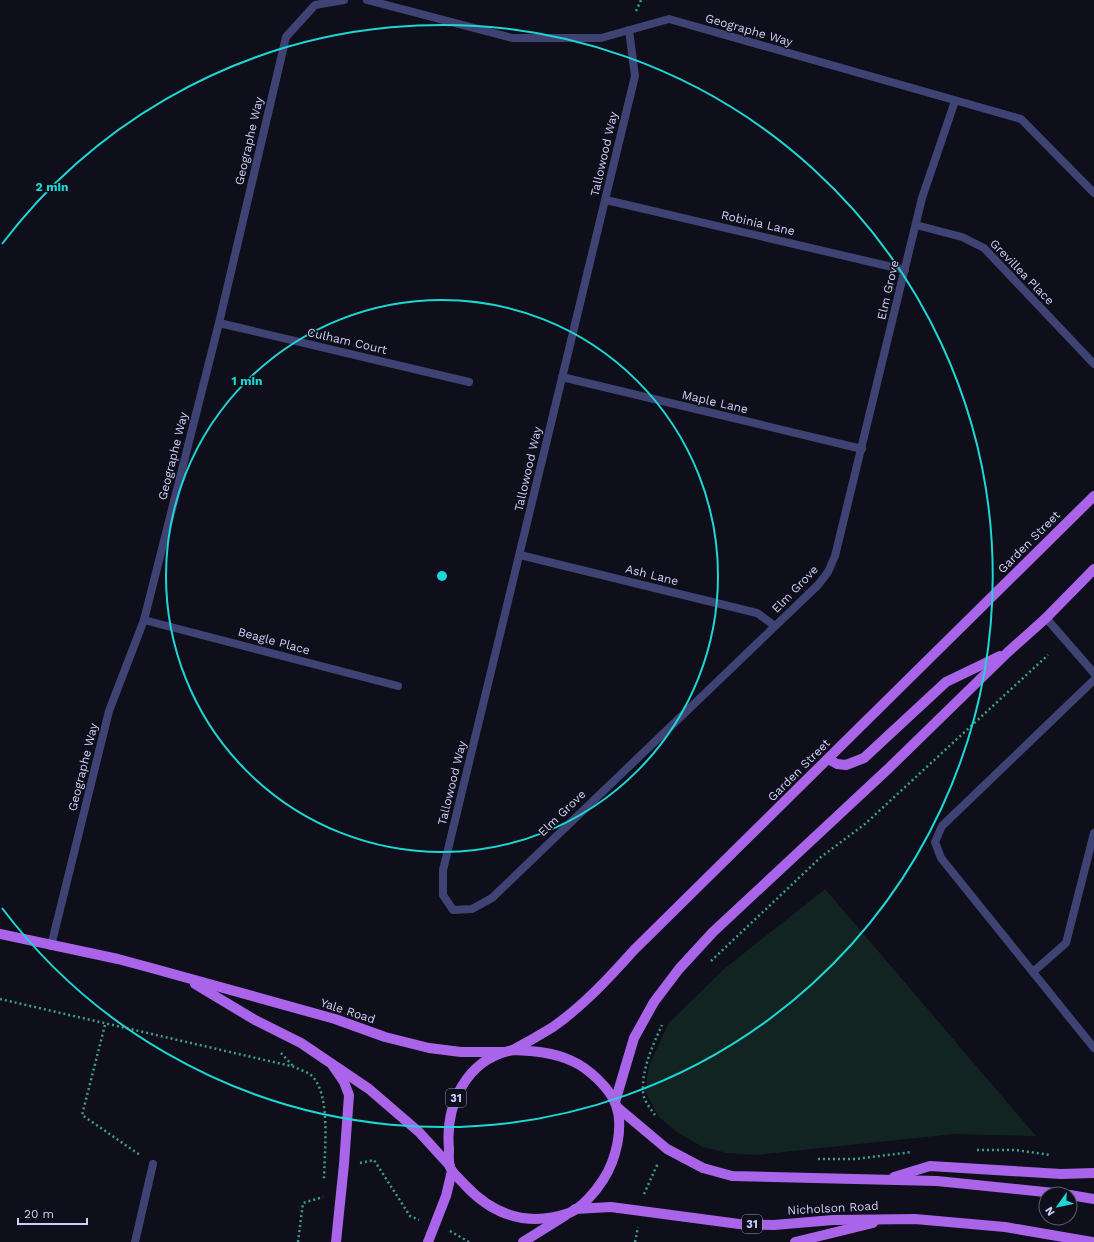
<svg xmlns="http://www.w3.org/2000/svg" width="1094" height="1242" font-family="'Work Sans',sans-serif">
	<rect width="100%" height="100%" fill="#0f0e1b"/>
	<path fill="#122422" d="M825,889L1036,1136L954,1134L756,1155L727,1153L703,1147L678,1133L659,1117L645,1091L649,1066L668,1024L724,969Z"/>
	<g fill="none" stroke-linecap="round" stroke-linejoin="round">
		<g stroke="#3c9f8e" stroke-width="2.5" stroke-dasharray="2 3" stroke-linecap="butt">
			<path d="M636,11L641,0"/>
			<path d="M711,961L821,857L865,824L1048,655"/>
			<path d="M0,999L295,1067C300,1070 307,1072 311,1075C332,1094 324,1153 324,1180"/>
			<path d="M105,1025L82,1115L140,1155"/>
			<path d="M281,1053L294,1067"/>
			<path d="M655,1115C650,1108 643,1100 643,1091C642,1068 653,1045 662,1025"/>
			<path d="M977,1150H1016L1050,1155"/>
			<path d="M818,1159H855L912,1152"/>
			<path d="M360,1163L374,1160L410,1216L419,1220"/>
			<path d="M644,1194L658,1163"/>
			<path d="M450,1231L469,1242"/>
			<path d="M298,1242L303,1203L323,1197"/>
			<path d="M635,1242L638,1227"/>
		</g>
		<g stroke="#3f4374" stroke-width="8">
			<path d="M367,0L512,38H601L669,19L1021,119L1094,193"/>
			<path d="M629,30L635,76L443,870V895L453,910L472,909L492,898L818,585L828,572L835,556L922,198L955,101"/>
			<path d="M606,200L905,270"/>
			<path d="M916,225L962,237L984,248L1094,364"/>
			<path d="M219,323L469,382"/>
			<path d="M562,377L862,449"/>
			<path d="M520,555L757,613L775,626"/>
			<path d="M1046,618L1094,673"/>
			<path d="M144,620L398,686"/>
			<path d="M1094,680L942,826L935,842L941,858L1094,1048"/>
			<path d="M51,946L109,711L144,620L219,323L286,37L315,5L344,0"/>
			<path d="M1033,972L1066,943L1094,833"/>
			<path d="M135,1242L153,1164"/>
		</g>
		<g stroke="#a964ea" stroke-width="10">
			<path d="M828,759L837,764L846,765L864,758L946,682L1000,656"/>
			<path d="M0,934L118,959L155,969L335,1019L385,1037L429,1048L461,1052H502"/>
			<path d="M195,984L255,1020L301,1043L369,1089L419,1132L450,1166"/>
			<path d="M513,1050C526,1043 540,1035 553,1027C584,1005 609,978 634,950L1094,496"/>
			<path d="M513,1050C533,1051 553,1052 572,1061C588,1068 610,1088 616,1105C624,1128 616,1160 603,1180C596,1191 582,1208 569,1213C528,1227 494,1216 465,1185C461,1180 452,1173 450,1167C448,1161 449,1154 449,1149C445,1105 466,1059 513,1050Z"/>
			<path d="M333,1066L344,1082L349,1095L344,1164L336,1242"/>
			<path d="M615,1102L634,1038L654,1002L679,969L713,932L889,768L1008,652L1046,618L1094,569"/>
			<path d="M617,1107L667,1149L703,1168L732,1176L937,1181L1064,1194"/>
			<path d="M894,1177L930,1166L1061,1174L1094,1173"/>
			<path d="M1070,1195L1094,1199"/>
			<path d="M575,1209L611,1207L739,1224L774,1225L833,1220L915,1219L1005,1227L1092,1242"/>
			<path d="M428,1242L446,1196L452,1171"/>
			<path d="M523,1242L566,1215"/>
			<path d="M795,1242L873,1223"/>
		</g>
	</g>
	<g fill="none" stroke="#1dd7d4" stroke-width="2">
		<circle cx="442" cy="576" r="276"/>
		<path d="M2 244A551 551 0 1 1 2 908"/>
	</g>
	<g text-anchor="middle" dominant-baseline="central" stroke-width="3" stroke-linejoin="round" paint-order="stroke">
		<g fill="#0f0e1b" stroke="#9595b6" stroke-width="1">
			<rect x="446" y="1089" width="20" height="18" rx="3"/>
			<rect x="742" y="1215" width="20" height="18" rx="3"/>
		</g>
		<g font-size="11" font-weight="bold" fill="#cfcff9">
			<text x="456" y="1098">31</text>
			<text x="752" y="1224">31</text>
		</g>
		<g font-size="12" fill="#cfcff9" stroke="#0f0e1b">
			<text transform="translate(749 30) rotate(16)">Geographe Way</text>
			<text transform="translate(249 141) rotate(-77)">Geographe Way</text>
			<text transform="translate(604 154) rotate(-77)">Tallowood Way</text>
			<text transform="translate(758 223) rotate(13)">Robinia Lane</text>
			<text transform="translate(1022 272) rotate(46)">Grevillea Place</text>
			<text transform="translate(888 290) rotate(-77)">Elm Grove</text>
			<text transform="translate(347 341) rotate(13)">Culham Court</text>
			<text transform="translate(715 402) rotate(13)">Maple Lane</text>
			<text transform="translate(173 456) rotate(-76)">Geographe Way</text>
			<text transform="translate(528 469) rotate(-77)">Tallowood Way</text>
			<text transform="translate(1029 542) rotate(-45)">Garden Street</text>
			<text transform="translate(652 575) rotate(14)">Ash Lane</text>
			<text transform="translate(795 589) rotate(-46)">Elm Grove</text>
			<text transform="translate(274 641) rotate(15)">Beagle Place</text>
			<text transform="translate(83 767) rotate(-76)">Geographe Way</text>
			<text transform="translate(799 770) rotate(-45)">Garden Street</text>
			<text transform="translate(452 783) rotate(-76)">Tallowood Way</text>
			<text transform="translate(562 813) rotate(-44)">Elm Grove</text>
			<text transform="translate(348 1011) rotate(18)">Yale Road</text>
			<text transform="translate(833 1208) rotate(-3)">Nicholson Road</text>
		</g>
	</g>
	<circle cx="442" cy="576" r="6" fill="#1dd7d4" stroke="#0f0e1b" stroke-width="2"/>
	<g font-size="12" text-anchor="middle" font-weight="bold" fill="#1dd7d4" stroke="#0f0e1b" stroke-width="3" stroke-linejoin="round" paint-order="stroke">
		<text x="52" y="191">2 min</text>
		<text x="247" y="385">1 min</text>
	</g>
	<g transform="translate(1058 1206) rotate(237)"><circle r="19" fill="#0f0e1b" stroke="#5c5b74"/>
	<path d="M0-3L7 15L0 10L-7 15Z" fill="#1dd7d4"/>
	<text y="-6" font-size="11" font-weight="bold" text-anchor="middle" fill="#cfcff9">N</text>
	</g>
	<path d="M18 1218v6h69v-6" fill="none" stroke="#cfcff9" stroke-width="2"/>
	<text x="24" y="1218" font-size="12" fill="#cfcff9" stroke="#0f0e1b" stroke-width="3" paint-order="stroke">20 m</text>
</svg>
